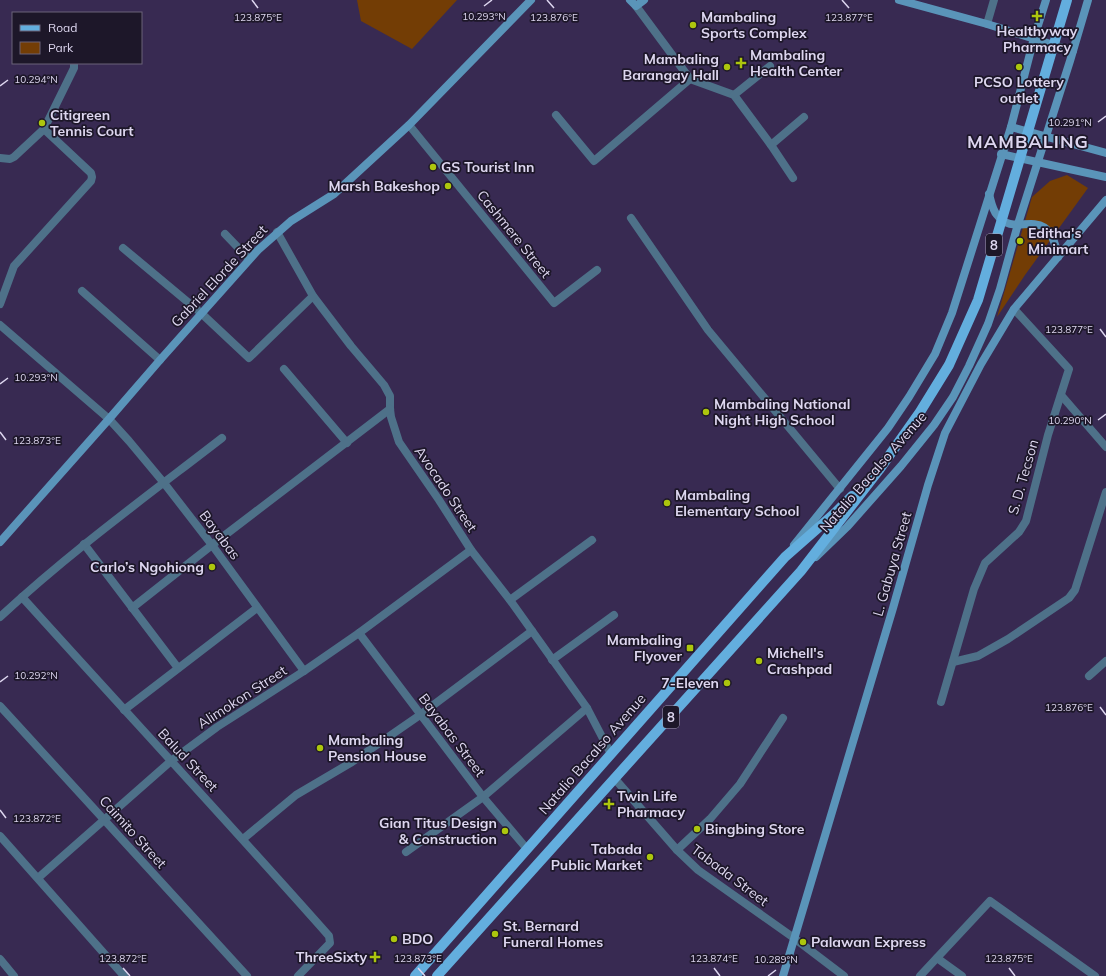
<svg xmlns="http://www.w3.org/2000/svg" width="1106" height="976" font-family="Mulish,sans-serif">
	<rect width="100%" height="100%" fill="#382a52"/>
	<g fill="#733d05">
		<path d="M357,0H457L412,49L361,21Z"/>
		<path d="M1067,175L1088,188L1025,275L997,317L1032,197L1050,181Z"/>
	</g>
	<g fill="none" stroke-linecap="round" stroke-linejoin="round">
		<g stroke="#4e7189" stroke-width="8">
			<path d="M636,6L690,79L734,95L771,145L793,178"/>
			<path d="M987,24L994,0"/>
			<path d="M734,95L770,66"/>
			<path d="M556,115L594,161L690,79"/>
			<path d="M409,125L554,303L597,270"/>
			<path d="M771,145L804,117"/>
			<path d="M0,158L10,159L14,157L44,129L74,68V63"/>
			<path d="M631,218L708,330L840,489"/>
			<path d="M277,232L313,296L351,346L384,385L390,396V409L391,417L399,442L439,500L471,550L510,600L587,708L611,754"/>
			<path d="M225,234L249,259"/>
			<path d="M123,248L201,313L249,358L313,296"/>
			<path d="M82,291L160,360"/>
			<path d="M0,304L14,266L91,181L92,177L91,173L44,129"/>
			<path d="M0,325L109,419L129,441L164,483L212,545L304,671"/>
			<path d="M284,369L347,443"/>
			<path d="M1061,395L1106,447"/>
			<path d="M84,544L178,668"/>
			<path d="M22,597C124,710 228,822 329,936L330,943L298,976"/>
			<path d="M510,600L592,540"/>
			<path d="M132,608L212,545L390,409"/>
			<path d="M0,617C70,552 147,496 222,438"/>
			<path d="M359,633L483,797L527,849"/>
			<path d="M552,660L614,615"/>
			<path d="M953,662L978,656L1008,639L1069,598L1075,590L1106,492"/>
			<path d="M1089,676L1106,661"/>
			<path d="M941,702L974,589L985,563L1019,532L1026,521L1048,435L1069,369L1014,309"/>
			<path d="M0,706L247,976"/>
			<path d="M124,710L257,608"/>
			<path d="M615,779L677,850L698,870L794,938L844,976"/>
			<path d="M0,836L124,976"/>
			<path d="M243,839L296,795L352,762L420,715L532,631"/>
			<path d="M677,850L710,819L740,784L783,718"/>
			<path d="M406,852L483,797L587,708"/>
			<path d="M38,878L171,761L217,727L304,671L359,633L471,550"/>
			<path d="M937,958L962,976"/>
			<path d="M0,959L14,976"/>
			<path d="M920,976L990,901L1095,976"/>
		</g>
		<g stroke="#5a94b9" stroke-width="8">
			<path d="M630,0L636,6L644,0"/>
			<path d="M899,0L987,24L1073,51"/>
			<path d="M1011,127L1106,153"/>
			<path d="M1001,154L1106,177"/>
			<path d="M989,194C991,201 992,209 997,215C1016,241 1048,199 1058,257"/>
			<path d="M0,542L109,419L160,360L258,250L291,221L334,194L409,125L531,0"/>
			<path d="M794,545L888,428L909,397L935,354L952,313L1011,127L1034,38L1046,0"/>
			<path d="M816,557L847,527L901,466L934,425L953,397L969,366L988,324L1000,289L1018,224L1070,61L1088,0"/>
			<path d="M783,976L893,608L928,485L945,433L981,364L1014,309L1106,200"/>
		</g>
		<g stroke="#63aede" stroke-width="10">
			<path d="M415,976L785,557L835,513L852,496"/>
			<path d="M437,976L801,571L879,470L920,412L949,365L978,300L1067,0"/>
		</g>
	</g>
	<path fill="none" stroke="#ddd6ef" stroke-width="1.5" d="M252,0L258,8M547,0L554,8M842,0L849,8M484,6L492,0M0,86L8,80M1098,122L1106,116M1100,329L1106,337M0,384L8,378M1098,420L1106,414M0,432L6,440M0,682L8,676M1100,707L1106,715M0,810L6,818M123,968L130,976M418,968L425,976M714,968L720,976M1009,968L1015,976M768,976L776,970"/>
	<g fill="#adc60d" stroke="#1d1729" stroke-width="1.5">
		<path d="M1035 10h4v4h4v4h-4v4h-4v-4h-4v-4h4z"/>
		<circle cx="693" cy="25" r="4"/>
		<path d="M739 57h4v4h4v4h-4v4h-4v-4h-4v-4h4z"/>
		<circle cx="727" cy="67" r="4"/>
		<circle cx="1019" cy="67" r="4"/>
		<circle cx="42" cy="123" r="4"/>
		<circle cx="433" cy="167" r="4"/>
		<circle cx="448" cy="186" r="4"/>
		<circle cx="1020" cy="241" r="4"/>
		<circle cx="706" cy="412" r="4"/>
		<circle cx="667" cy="503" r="4"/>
		<circle cx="212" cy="567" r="4"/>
		<rect x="686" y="644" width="8" height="8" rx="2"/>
		<circle cx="759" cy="661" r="4"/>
		<circle cx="727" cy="683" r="4"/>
		<circle cx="320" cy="748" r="4"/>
		<path d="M607 798h4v4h4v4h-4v4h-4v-4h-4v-4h4z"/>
		<circle cx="697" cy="829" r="4"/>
		<circle cx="505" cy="831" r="4"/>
		<circle cx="650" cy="857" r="4"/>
		<circle cx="495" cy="934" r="4"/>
		<circle cx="394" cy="939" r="4"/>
		<circle cx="803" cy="942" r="4"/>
		<path d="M373 951h4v4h4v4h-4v4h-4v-4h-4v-4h4z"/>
	</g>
	<g text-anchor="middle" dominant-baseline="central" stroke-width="3.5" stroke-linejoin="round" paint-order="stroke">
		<g fill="#1d1729" stroke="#a39db4" stroke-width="1">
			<rect x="986" y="234" width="16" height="22" rx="3"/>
			<rect x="663" y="706" width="16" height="22" rx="3"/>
		</g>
		<g font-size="13" font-weight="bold" fill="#ddd6ef">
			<text x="994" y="245">8</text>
			<text x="671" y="717">8</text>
		</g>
		<g font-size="14" font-weight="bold" fill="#ddd6ef" stroke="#1d1729" text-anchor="start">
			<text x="701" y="17">Mambaling<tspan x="701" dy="16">Sports Complex</tspan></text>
			<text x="1037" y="31" text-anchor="middle">Healthyway<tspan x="1037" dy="16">Pharmacy</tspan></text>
			<text x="750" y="55">Mambaling<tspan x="750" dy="16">Health Center</tspan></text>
			<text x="719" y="59" text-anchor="end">Mambaling<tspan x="719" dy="16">Barangay Hall</tspan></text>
			<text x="1019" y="82" text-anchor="middle">PCSO Lottery<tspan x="1019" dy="16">outlet</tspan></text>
			<text x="50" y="115">Citigreen<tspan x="50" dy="16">Tennis Court</tspan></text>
			<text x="441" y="167">GS Tourist Inn</text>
			<text x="440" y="186" text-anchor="end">Marsh Bakeshop</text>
			<text x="1028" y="233">Editha's<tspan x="1028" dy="16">Minimart</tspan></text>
			<text x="714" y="404">Mambaling National<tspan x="714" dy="16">Night High School</tspan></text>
			<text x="675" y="495">Mambaling<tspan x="675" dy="16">Elementary School</tspan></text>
			<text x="204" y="567" text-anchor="end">Carlo’s Ngohiong</text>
			<text x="682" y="640" text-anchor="end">Mambaling<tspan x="682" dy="16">Flyover</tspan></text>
			<text x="767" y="653">Michell's<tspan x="767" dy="16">Crashpad</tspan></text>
			<text x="719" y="683" text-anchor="end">7-Eleven</text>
			<text x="328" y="740">Mambaling<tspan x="328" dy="16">Pension House</tspan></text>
			<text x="617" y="796">Twin Life<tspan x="617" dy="16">Pharmacy</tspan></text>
			<text x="497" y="823" text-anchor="end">Gian Titus Design<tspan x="497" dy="16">&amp; Construction</tspan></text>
			<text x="705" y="829">Bingbing Store</text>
			<text x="642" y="849" text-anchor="end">Tabada<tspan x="642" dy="16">Public Market</tspan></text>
			<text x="503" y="926">St. Bernard<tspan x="503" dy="16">Funeral Homes</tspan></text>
			<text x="402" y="939">BDO</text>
			<text x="811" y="942">Palawan Express</text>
			<text x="367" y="957" text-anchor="end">ThreeSixty</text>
		</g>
		<g font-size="14" fill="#ddd6ef" stroke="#1d1729">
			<text transform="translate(514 234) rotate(51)">Cashmere Street</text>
			<text transform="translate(219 276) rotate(-47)">Gabriel Elorde Street</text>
			<text transform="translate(873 472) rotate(-49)">Natalio Bacalso Avenue</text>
			<text transform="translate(1023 477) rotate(-74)">S. D. Tecson</text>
			<text transform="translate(446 489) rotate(56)">Avocado Street</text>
			<text transform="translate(220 535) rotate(53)">Bayabas</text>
			<text transform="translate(892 564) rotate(-74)">L. Gabuya Street</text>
			<text transform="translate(242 697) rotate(-33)">Alimokon Street</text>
			<text transform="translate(452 735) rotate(53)">Bayabas Street</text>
			<text transform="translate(592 754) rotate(-49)">Natalio Bacalso Avenue</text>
			<text transform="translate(188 760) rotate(47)">Balud Street</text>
			<text transform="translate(133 832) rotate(48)">Caimito Street</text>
			<text transform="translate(730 875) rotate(37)">Tabada Street</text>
		</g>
		<g font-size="18" font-weight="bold" letter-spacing="1" fill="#ddd6ef" stroke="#1d1729">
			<text x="1028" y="141">MAMBALING</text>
		</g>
	</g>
	<g font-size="10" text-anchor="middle" fill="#ddd6ef" stroke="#1d1729" stroke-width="3.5" stroke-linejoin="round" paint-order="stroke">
		<text x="484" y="20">10.293°N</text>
		<text x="258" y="21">123.875°E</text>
		<text x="554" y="21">123.876°E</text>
		<text x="849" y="21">123.877°E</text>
		<text x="36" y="83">10.294°N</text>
		<text x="1070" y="126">10.291°N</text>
		<text x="1069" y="333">123.877°E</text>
		<text x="36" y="381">10.293°N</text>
		<text x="1070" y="424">10.290°N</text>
		<text x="37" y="444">123.873°E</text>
		<text x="36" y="679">10.292°N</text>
		<text x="1069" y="711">123.876°E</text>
		<text x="37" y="822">123.872°E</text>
		<text x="123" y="962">123.872°E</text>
		<text x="418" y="962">123.873°E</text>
		<text x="714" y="962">123.874°E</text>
		<text x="1009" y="962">123.875°E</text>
		<text x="776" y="963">10.289°N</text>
	</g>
	<rect x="12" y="12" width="130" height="52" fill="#1d1729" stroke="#6a6378"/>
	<rect x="20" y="25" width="20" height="6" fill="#63aede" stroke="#6a6378"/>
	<text x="48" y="32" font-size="12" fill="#ddd6ef">Road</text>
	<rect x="20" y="42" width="20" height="12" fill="#733d05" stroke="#6a6378"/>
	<text x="48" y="52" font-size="12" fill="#ddd6ef">Park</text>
</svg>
